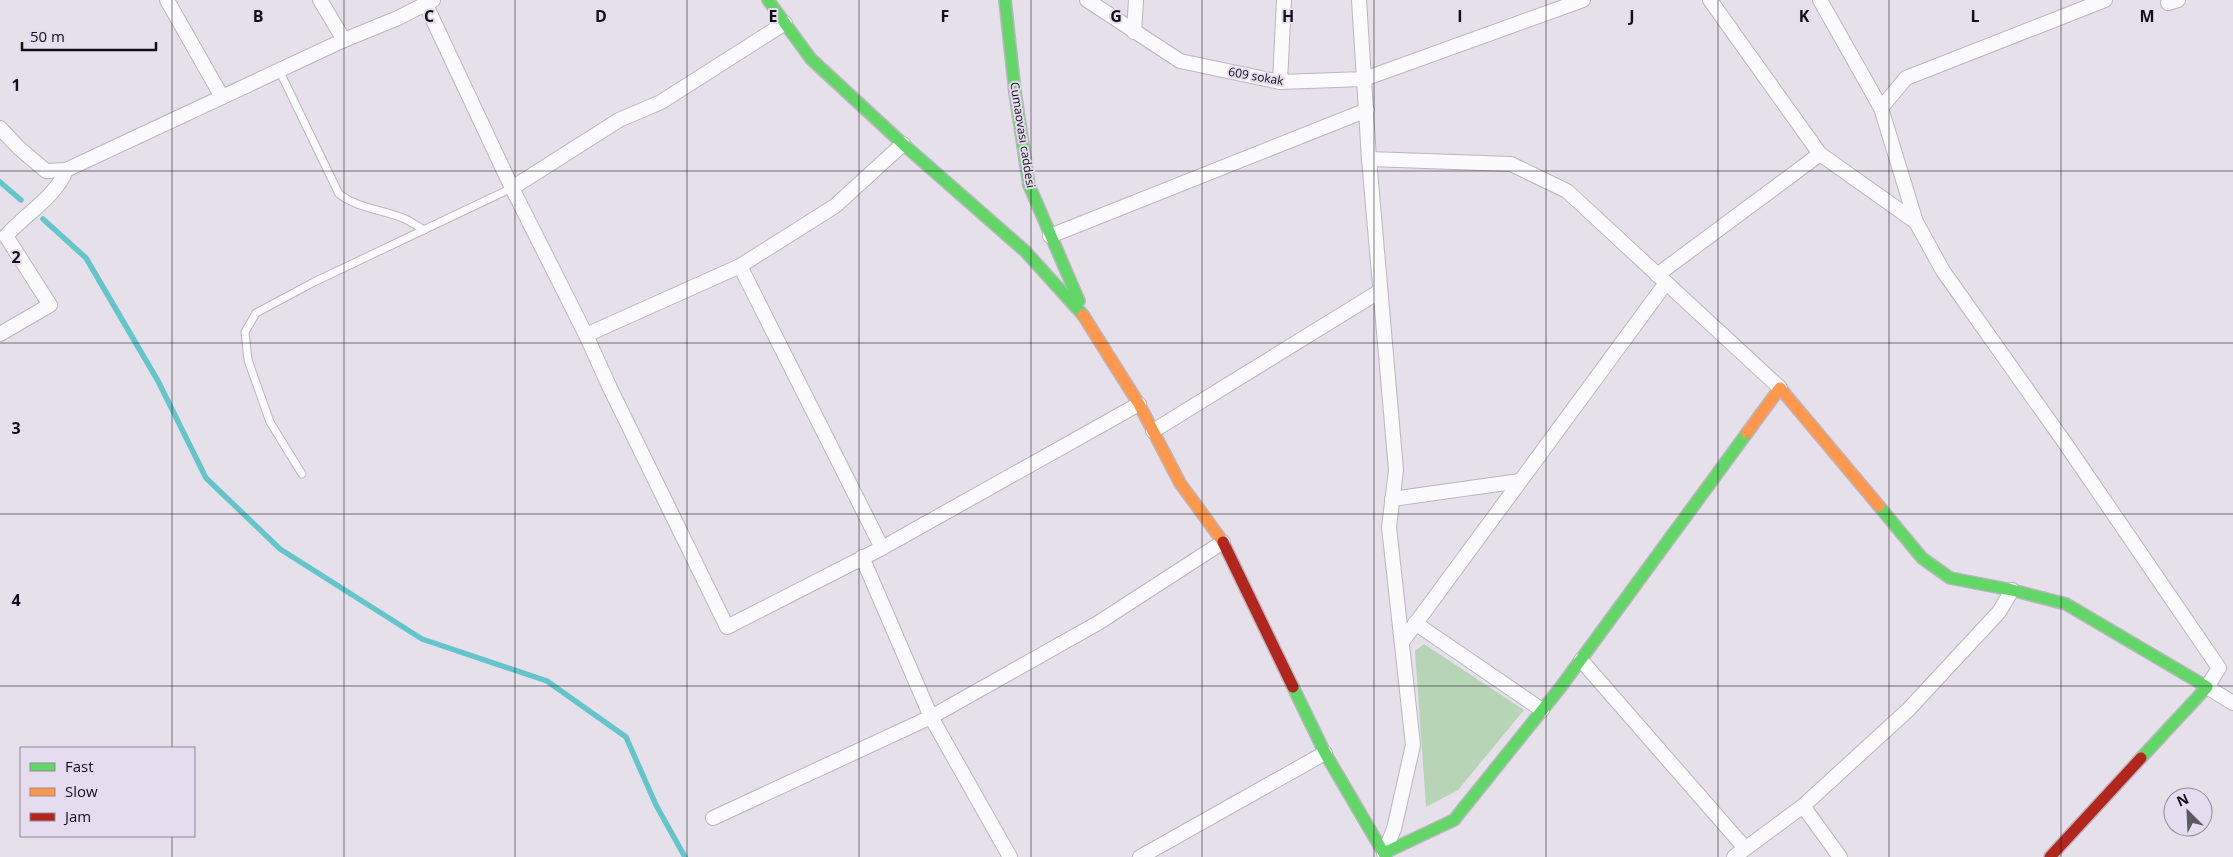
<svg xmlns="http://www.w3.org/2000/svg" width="2233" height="857" font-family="'Open Sans',sans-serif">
	<rect width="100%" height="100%" fill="#e6e0eb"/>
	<path fill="#b8d4b7" d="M1424,644L1524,710L1458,790L1426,807L1415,651Z"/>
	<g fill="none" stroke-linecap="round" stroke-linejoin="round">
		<g stroke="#64c5ca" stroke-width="5.5">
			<path d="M0,182L21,200"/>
			<path d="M43,219L86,258L158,381L206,478L280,549L422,639L547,681L626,737L656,805L685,857"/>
		</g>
		<defs>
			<g id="lane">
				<path d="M279,70L339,194C359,209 381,209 403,218C410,221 417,226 424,230"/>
				<path d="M302,474L270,422L248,360L245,332L256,313L314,282L512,188"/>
			</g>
			<g id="street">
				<path d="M167,0L222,97"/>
				<path d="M320,0L344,40"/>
				<path d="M1087,0L1180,61L1280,82L1364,79L1359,0"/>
				<path d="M1710,0L1820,154L1916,222"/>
				<path d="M1820,0L1881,108L1916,222L1943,271L2065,443L2219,668L2207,687L2233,703"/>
				<path d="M2168,3L2178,0"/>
				<path d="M426,5L512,188L586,335L610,388L727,627L882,548L1139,404"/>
				<path d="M1134,32L1136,0"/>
				<path d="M1280,82L1284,0"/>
				<path d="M1881,108L1906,78L2105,0"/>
				<path d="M0,128L19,148L46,171L66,170L344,40L398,18L433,0"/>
				<path d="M1369,159L1511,164L1567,191L1780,388"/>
				<path d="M512,188L619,120L661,102L785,23"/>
				<path d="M1050,236L1367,110"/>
				<path d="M740,266L835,206L903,144"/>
				<path d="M1657,275L1820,154"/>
				<path d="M0,334L50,305L6,236C24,215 57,196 66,170"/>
				<path d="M586,335L740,266L882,548"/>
				<path d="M1153,431L1380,291"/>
				<path d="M1392,499L1520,481"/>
				<path d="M862,557L931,717L1010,857"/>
				<path d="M1415,623L1542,710"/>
				<path d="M1402,642L1666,283"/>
				<path d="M1581,660L1745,848"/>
				<path d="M1803,806L1840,857"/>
				<path d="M713,818L931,717L1098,623L1223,542"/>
				<path d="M1384,853L1394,829L1413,745L1389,527L1396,470L1369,159L1364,79L1583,0"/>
				<path d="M1140,857L1325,753"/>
				<path d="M1734,857L1803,806L1908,710L1999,612L2012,590"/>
			</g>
			<g id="fast">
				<path d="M768,0L811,59L903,144L1025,251L1083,315"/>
				<path d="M1005,0L1015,92L1029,185L1079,301"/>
				<path d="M1879,506L1922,558L1950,578L2012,590L2066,604L2207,687L2141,758"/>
				<path d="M1293,687L1325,753L1386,857"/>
				<path d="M1384,853L1454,820L1560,688L1747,433"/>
			</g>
			<g id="slow">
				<path d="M1083,315L1139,404L1180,483L1223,542"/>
				<path d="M1747,433L1780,388L1879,506"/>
			</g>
			<g id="jam">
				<path d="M1223,542L1293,687"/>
				<path d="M2050,857L2141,758"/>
			</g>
		</defs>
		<use href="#lane" stroke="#bab6be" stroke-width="9"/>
		<use href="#street" stroke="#bab6be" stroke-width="16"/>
		<use href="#fast" stroke="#bab6be" stroke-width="14"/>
		<use href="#slow" stroke="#bab6be" stroke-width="14"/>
		<use href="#jam" stroke="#bab6be" stroke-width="14"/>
		<use href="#lane" stroke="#fbfafc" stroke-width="7"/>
		<use href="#street" stroke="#fbfafc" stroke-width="14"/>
		<use href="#fast" stroke="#63d668" stroke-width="11"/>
		<use href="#slow" stroke="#ff974d" stroke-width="11"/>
		<use href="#jam" stroke="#b3261e" stroke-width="11"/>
	</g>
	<path fill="none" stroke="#110e14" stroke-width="1" stroke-opacity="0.55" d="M172,0V748M344,0V857M515,0V857M687,0V857M859,0V857M1031,0V857M1202,0V857M1374,0V857M1546,0V857M1718,0V857M1889,0V857M2061,0V857M0,171H2233M0,343H2233M0,514H2233M0,686H2233M172,836V857"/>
	<g text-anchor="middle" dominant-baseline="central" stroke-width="4" stroke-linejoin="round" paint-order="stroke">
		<g font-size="12" fill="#110e14" stroke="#e6dcef">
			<text transform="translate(1256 76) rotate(10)">609 sokak</text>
			<text transform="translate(1023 135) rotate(81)">Cumaovası caddesi</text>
		</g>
	</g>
	<g font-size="16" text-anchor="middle" font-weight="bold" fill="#110e14" stroke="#e6dcef" stroke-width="4" stroke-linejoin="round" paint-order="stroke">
		<text x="258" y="22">B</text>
		<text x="429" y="22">C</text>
		<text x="601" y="22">D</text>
		<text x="773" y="22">E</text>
		<text x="945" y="22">F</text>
		<text x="1116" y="22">G</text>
		<text x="1288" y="22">H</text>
		<text x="1460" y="22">I</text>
		<text x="1632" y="22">J</text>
		<text x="1804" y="22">K</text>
		<text x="1975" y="22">L</text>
		<text x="2147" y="22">M</text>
		<text x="16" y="91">1</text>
		<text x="16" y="263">2</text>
		<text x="16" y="434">3</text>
		<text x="16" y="606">4</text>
	</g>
	<rect x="20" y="747" width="175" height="90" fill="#e6dcef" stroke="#918a97"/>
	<rect x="30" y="763" width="25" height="8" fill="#63d668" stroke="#918a97"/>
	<text x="65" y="772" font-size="15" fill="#110e14">Fast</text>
	<rect x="30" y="788" width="25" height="8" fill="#ff974d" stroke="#918a97"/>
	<text x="65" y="797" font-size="15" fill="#110e14">Slow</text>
	<rect x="30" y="813" width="25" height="8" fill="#b3261e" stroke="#918a97"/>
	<text x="65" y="822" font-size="15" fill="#110e14">Jam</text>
	<g transform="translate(2188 812) rotate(336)"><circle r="24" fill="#e6dcef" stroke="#918a97"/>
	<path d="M0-4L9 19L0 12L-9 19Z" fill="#5c585f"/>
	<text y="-8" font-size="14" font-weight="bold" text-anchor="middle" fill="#110e14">N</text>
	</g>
	<path d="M22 42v8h134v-8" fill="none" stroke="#110e14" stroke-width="2.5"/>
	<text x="30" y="42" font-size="15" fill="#110e14" stroke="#e6dcef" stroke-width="4" paint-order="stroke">50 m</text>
</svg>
